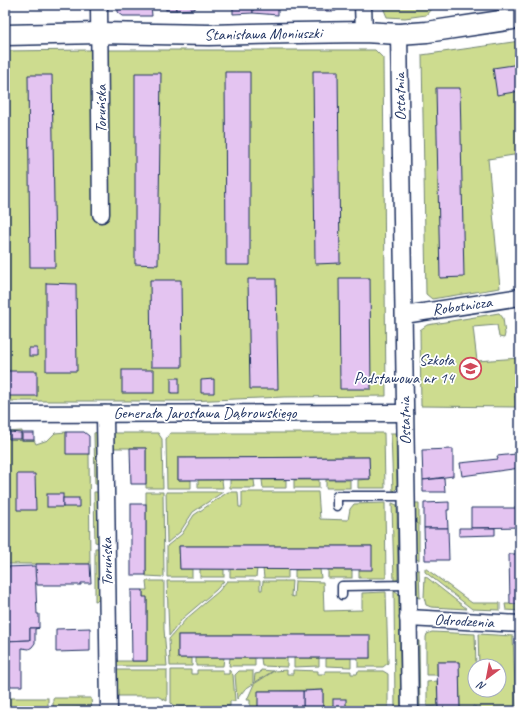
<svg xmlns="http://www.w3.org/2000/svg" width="525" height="716" font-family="Caveat,sans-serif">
	<rect width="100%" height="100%" fill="#fff"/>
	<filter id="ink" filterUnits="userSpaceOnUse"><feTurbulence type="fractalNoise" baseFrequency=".025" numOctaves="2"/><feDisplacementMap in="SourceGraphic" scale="8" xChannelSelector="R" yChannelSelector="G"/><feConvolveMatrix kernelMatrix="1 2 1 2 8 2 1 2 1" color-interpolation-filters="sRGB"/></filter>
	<g filter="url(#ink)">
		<g fill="#cddc8f" stroke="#748676">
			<path d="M382,5H459L431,9L426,15L405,18L387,17Z"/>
			<path d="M520,41V154L488,159L500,288L432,299L426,294L422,55Z"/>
			<path d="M88,50H375L383,58L386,396L284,397L188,401H5V51Z"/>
			<path d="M499,313L503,318L505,334L504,338L499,337L497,325L473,327L477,361L520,358V396H515L516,407L421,406L420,330L427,325Z"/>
			<path d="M22,431V440H34L36,444L48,440L55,433L66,432L89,454L90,564H5V432Z"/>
			<path d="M98,432V484H95L94,433Z"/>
			<path d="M113,433H158L162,439L163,488H146V448H113Z"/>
			<path d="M170,433H384L385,488H358V480L370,479L369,457L178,458V480H191V488H167L166,439Z"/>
			<path d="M391,433H396V435L397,487V488L393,492Z"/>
			<path d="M198,480H222L223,488H198Z"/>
			<path d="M230,480H254L255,488H230Z"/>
			<path d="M262,480H286V488H263Z"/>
			<rect x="294" y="480" width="25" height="8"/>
			<rect x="326" y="480" width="24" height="8"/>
			<path d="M94,492H99V543L95,542Z"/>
			<path d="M146,492H163L164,577L146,576Z"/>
			<path d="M166,492H223L193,512L180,532L167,543Z"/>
			<path d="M228,492H238L239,507H242V492H318L320,519L348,520L350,509L354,504L385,503L386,578H359V569L372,546H179L180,569H192V577H167V546L182,534L194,515Z"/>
			<path d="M392,503L397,505L398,579L394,582Z"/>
			<path d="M413,503H419V560L414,559Z"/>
			<path d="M95,548H99V600L95,601Z"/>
			<path d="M425,568L472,603H500V610L472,609L425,572Z"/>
			<rect x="200" y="569" width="24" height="8"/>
			<path d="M230,569H257L256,577H230Z"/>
			<path d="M263,569H288V578H264Z"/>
			<path d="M320,569L321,578H295V570Z"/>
			<rect x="328" y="570" width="24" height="8"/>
			<path d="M414,570H419L420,598L415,597Z"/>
			<path d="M425,576L467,609L431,607L426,605L424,597Z"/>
			<path d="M146,581H164V629L167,666H114V661H147V598L143,597V590H147Z"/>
			<path d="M167,581H224L216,590L183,618L169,636Z"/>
			<path d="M227,581H260V590H262L263,581H292L291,596L294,597L295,581L323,582L324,611L362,610V593L386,592L388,663L383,667H358V658H370L369,635H178V658H192V666H170L169,639L186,619L219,591Z"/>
			<path d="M394,590L399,594L401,711H395Z"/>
			<path d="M505,604H520V611L506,610Z"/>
			<path d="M432,632L475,634L476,666H475V690H499V666H479L478,634L513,636L516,711H476V707L473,706L472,711H460L459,662H437V675H426V637L427,634Z"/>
			<path d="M416,641H419L420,711H417Z"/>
			<path d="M196,658H224L223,666H196Z"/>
			<path d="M230,658H255V666H229Z"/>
			<path d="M261,658H287V667L262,666Z"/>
			<path d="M294,658H319V666L294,667Z"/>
			<path d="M326,658H351V667L326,666Z"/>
			<path d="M115,670H167V701L157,696H117Z"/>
			<path d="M171,670H191V674H197V670H223V674H229V670L233,675L235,701H230V706L175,707L171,703Z"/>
			<path d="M261,670L273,671L254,683L255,674L260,673Z"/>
			<path d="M287,670V674H293V670L318,671V674H325V671H351V674H357L358,671H383L388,674V711H323V690L259,691L258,711H250V700H247L254,684L274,671Z"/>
			<path d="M239,671H253V684L245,689L237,699L235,675Z"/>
			<path d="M437,681L438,706L427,707V682Z"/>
			<rect x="5" y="698" width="43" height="13"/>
			<path d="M53,698H91L92,711H82V708L60,709V711H53Z"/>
		</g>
		<g fill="#e4c4f1" stroke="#1b2f5e">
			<rect x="5" y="5" width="5" height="10"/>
			<path d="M118,5H151L152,16H123L118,12Z"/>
			<rect x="166" y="5" width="10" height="5"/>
			<path d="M176,5H195V9L176,10Z"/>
			<path d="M233,5H253V13L233,14Z"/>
			<path d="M253,5H278V15L253,13Z"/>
			<path d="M312,5H340L336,11H312Z"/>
			<path d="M520,64V91L497,95L493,68Z"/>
			<path d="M313,71H338L340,263L315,264Z"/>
			<path d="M225,72H250V265H226Z"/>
			<path d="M135,73H161L158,265L135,264Z"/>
			<path d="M28,75H52L55,267H30Z"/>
			<path d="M436,88H460L464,277L440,278Z"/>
			<path d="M339,278H370L371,389H340Z"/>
			<path d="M248,279H276L278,389H250Z"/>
			<path d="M150,280H181L182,367H151Z"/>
			<path d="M46,283L76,284L77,371H46Z"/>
			<rect x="29" y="348" width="8" height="8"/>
			<rect x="122" y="370" width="32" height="23"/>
			<rect x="5" y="371" width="32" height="25"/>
			<rect x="171" y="378" width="8" height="15"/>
			<path d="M214,379V393H201V380Z"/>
			<path d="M9,432L21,433V439H9Z"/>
			<path d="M66,432H84L89,436V454H66Z"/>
			<rect x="22" y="433" width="12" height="7"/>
			<path d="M130,448H146V484H131Z"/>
			<path d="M453,449V476L423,480L422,450Z"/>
			<path d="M516,454V456H520V468L462,476L460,463L498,459L497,456Z"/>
			<path d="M369,457L370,479L178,480V458Z"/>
			<path d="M17,474H35L36,510H17Z"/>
			<path d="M444,478L445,492H423V480Z"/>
			<rect x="47" y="494" width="16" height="13"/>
			<rect x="63" y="498" width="16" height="9"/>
			<path d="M449,502V510H447L448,528H424V503Z"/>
			<rect x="131" y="504" width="15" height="71"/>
			<path d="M471,508H520V527L471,528Z"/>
			<path d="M424,528H448L449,560H425Z"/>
			<path d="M459,528H495V535L459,536Z"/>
			<path d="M179,546H372V570L180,569Z"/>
			<path d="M509,554H520V604H510Z"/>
			<path d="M36,564H90L91,583H81V585H37Z"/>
			<path d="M35,566L37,614H39V628H30V640L5,641V567Z"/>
			<path d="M131,590H143V597H147V661H132Z"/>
			<path d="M30,628H39L35,629V643L32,647L29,649L22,648V686H5V641L30,640Z"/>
			<path d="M90,628V651L56,652V629Z"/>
			<rect x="178" y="635" width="192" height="23"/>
			<path d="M437,662H459L460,711H438Z"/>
			<path d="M323,690V709L303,710V691Z"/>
			<path d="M258,691H303V710L258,711Z"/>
			<rect x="333" y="699" width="13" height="12"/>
			<path d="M82,708V711H60V709Z"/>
		</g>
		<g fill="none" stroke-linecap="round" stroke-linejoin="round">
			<defs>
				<g id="service">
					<path d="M337,506V496H407"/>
					<path d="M342,595V586L408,585"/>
				</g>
				<g id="minor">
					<path d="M99,5L101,214"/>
					<path d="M363,5L364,32"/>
					<path d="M399,34L410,711"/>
					<path d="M404,315L520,297"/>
					<path d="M5,414L405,413"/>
					<path d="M105,414L109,710"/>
					<path d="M408,618L520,624"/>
				</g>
				<path id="tertiary" d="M5,35L100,33L209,35L297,33L364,32L399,34L427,32L520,18"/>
			</defs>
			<use href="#service" stroke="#1b2f5e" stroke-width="11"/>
			<use href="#minor" stroke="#1b2f5e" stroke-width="19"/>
			<use href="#tertiary" stroke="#1b2f5e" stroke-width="23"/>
			<use href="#service" stroke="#fff" stroke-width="8"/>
			<use href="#minor" stroke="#fff" stroke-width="16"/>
			<use href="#tertiary" stroke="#fff" stroke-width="20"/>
		</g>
	</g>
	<defs>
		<symbol id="school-ring" viewBox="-11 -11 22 22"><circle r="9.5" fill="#fff" stroke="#d1495b" stroke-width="1.5"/><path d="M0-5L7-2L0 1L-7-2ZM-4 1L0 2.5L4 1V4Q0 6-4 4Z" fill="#d1495b"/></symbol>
	</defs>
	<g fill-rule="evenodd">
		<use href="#school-ring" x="458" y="356" width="25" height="25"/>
	</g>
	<g text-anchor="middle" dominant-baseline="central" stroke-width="3.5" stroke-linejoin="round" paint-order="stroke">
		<g font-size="16" fill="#1b2f5e" stroke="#fff">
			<text transform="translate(263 34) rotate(-1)">Stanisława Moniuszki</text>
			<text transform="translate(400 97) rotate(-91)">Ostatnia</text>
			<text transform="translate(101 109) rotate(-90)">Toruńska</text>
			<text transform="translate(462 306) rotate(-8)">Robotnicza</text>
			<text x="205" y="413">Generała Jarosława Dąbrowskiego</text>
			<text transform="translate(405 421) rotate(-91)">Ostatnia</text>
			<text transform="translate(107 562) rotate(-91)">Toruńska</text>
			<text transform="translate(464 621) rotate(3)">Odrodzenia</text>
		</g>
		<g font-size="16" fill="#1b2f5e" stroke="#fff" text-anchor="end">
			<text x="454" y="360">Szkoła<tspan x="454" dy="18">Podstawowa nr 14</tspan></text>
		</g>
	</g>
	<rect width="525" height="716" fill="none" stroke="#fff" stroke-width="20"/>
	<rect x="10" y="10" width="505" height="696" fill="none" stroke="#1b2f5e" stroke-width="1.5" filter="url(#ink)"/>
	<g transform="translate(487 678) rotate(212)"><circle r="19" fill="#ffffff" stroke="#a4acbf"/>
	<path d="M0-3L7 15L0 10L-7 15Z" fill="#d1495b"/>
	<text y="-6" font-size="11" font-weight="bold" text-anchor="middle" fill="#1b2f5e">N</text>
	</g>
</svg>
